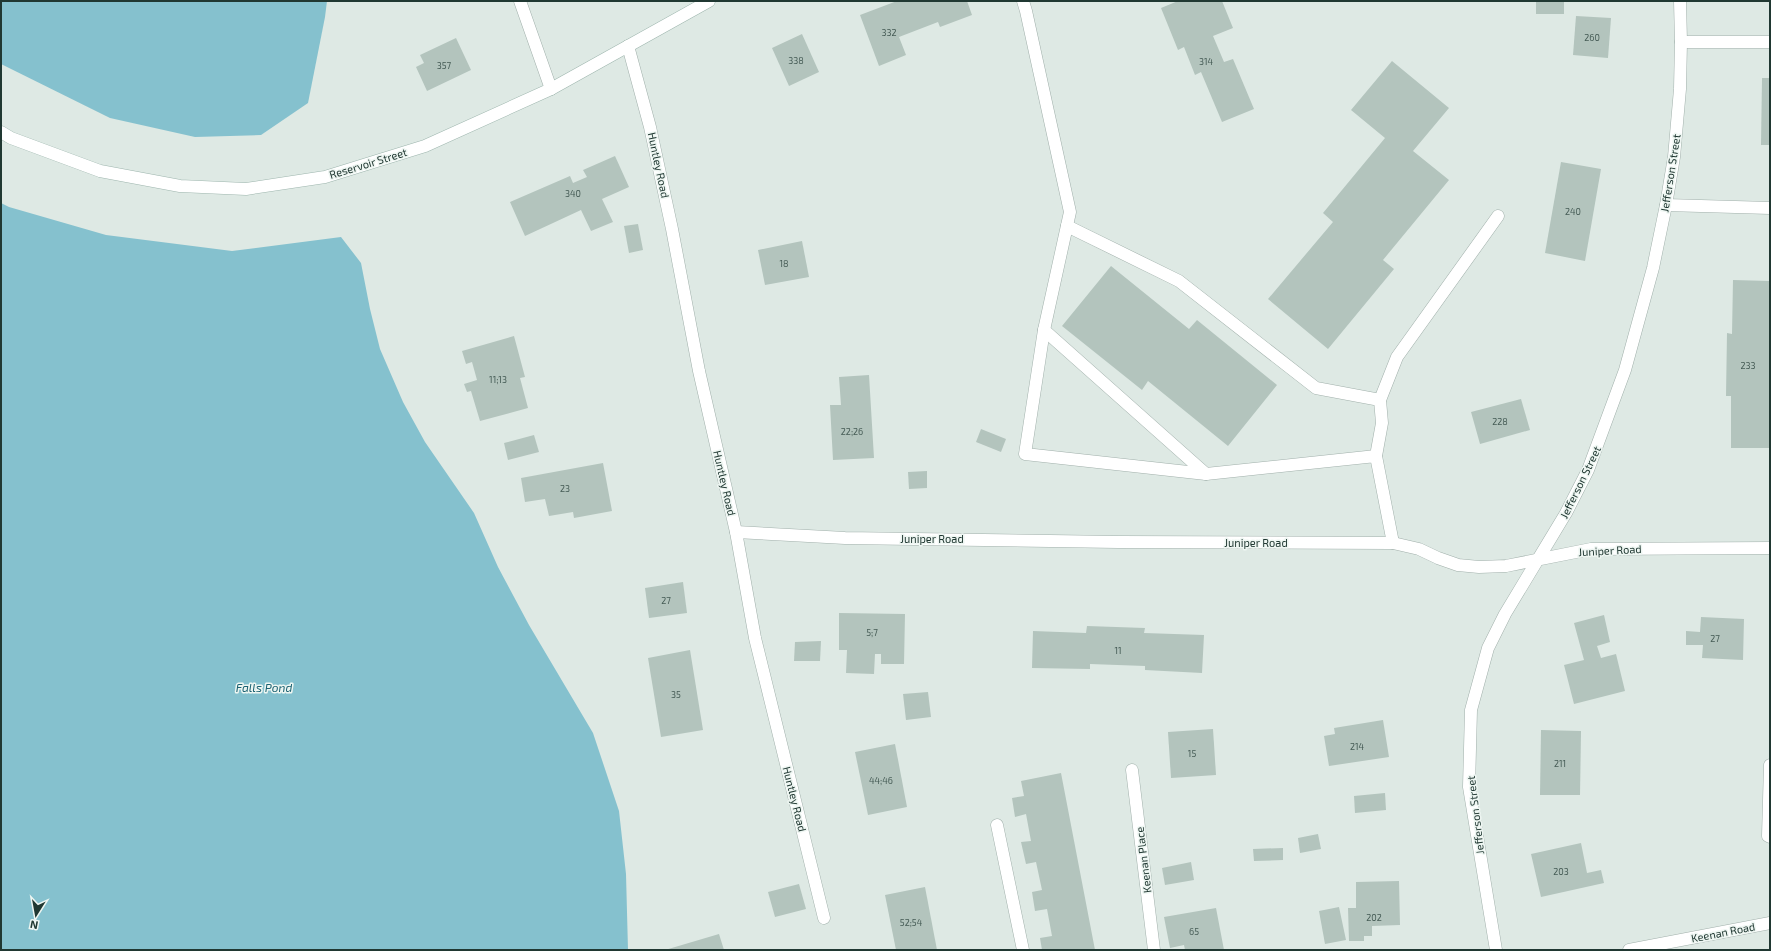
<svg xmlns="http://www.w3.org/2000/svg" width="1771" height="951" font-family="'Exo 2',sans-serif">
	<rect width="100%" height="100%" fill="#dee9e4"/>
	<g fill="#85c1ce">
		<path d="M1,1H327L325,17L308,103L261,135L195,137L110,118L1,64Z"/>
		<path d="M1,203L9,207L106,235L232,251L341,237L361,263L370,309L380,349L403,402L425,442L474,513L498,567L529,625L593,733L619,811L626,874L628,950H1Z"/>
	</g>
	<g fill="#b3c4bd">
		<path d="M897,1H967L972,15L940,27L938,22L899,37L906,55L879,66L860,15Z"/>
		<path d="M1178,1H1222L1233,28L1213,36L1224,62L1233,59L1254,109L1222,122L1201,72L1195,75L1184,47L1178,50L1161,8Z"/>
		<rect x="1536" y="1" width="28" height="13"/>
		<path d="M1576,16L1611,18L1608,58L1573,55Z"/>
		<path d="M802,34L819,72L789,86L772,48Z"/>
		<path d="M456,38L471,70L427,91L416,67L424,63L420,55Z"/>
		<path d="M1392,61L1449,108L1413,151L1449,180L1383,260L1394,269L1328,349L1268,299L1333,222L1323,213L1385,138L1351,110Z"/>
		<path d="M1762,78H1770V145H1761Z"/>
		<path d="M615,156L629,187L602,199L613,222L591,231L581,210L525,236L510,202L570,176L573,183L587,177L583,170Z"/>
		<path d="M1561,162L1601,169L1585,261L1545,253Z"/>
		<path d="M638,224L643,250L629,253L624,226Z"/>
		<path d="M802,241L809,277L765,285L758,250Z"/>
		<path d="M1111,266L1189,329L1197,320L1277,385L1228,446L1148,381L1142,390L1062,326Z"/>
		<path d="M1733,280L1770,281V448H1731V396H1726L1727,333L1732,334Z"/>
		<path d="M514,336L525,377L520,378L528,408L480,421L471,391L467,392L464,384L477,380L472,362L466,364L462,351Z"/>
		<path d="M869,375L874,458L833,460L830,405H841L839,377Z"/>
		<path d="M1521,399L1530,430L1480,444L1471,412Z"/>
		<path d="M981,429L1006,439L1001,452L976,442Z"/>
		<path d="M534,435L539,452L508,460L504,443Z"/>
		<path d="M603,463L612,511L574,518L573,512L549,516L545,499L525,502L521,478Z"/>
		<path d="M927,471V488L909,489L908,472Z"/>
		<path d="M683,582L687,613L649,618L645,588Z"/>
		<path d="M839,613L905,614L904,664H881V654H875L874,674L846,673L847,650H839Z"/>
		<path d="M1604,615L1610,642L1597,646L1601,658L1616,654L1625,691L1574,704L1564,665L1584,660L1574,623Z"/>
		<path d="M1701,617L1744,619L1743,660L1702,658L1703,645H1686V631L1700,632Z"/>
		<path d="M1087,626L1145,628L1144,633L1204,635L1202,673L1145,670V666L1090,664V669L1032,668L1033,631L1086,633Z"/>
		<path d="M821,641L820,661H794L795,642Z"/>
		<path d="M690,650L703,730L661,737L648,658Z"/>
		<path d="M928,692L931,717L906,720L903,694Z"/>
		<path d="M1383,720L1389,757L1329,766L1324,736L1335,734L1334,728Z"/>
		<path d="M1213,729L1216,775L1171,778L1168,732Z"/>
		<path d="M1541,730L1581,731L1580,795H1540Z"/>
		<path d="M895,744L907,807L868,815L855,752Z"/>
		<path d="M1061,773L1095,950H1042L1040,938L1052,936L1047,909L1035,911L1032,892L1042,890L1036,862L1026,864L1021,842L1031,841L1026,814L1015,817L1012,798L1024,796L1021,781Z"/>
		<path d="M1385,793L1386,810L1355,813L1354,796Z"/>
		<path d="M1318,834L1321,849L1300,853L1298,838Z"/>
		<path d="M1581,843L1587,873L1601,870L1604,883L1541,897L1531,854Z"/>
		<path d="M1283,848V860L1254,861L1253,849Z"/>
		<path d="M1191,862L1194,880L1165,885L1162,868Z"/>
		<path d="M1399,881L1400,925L1372,926V936H1364V941H1349L1348,908H1356V882Z"/>
		<path d="M799,884L806,909L775,917L768,892Z"/>
		<path d="M925,887L937,950H896L885,895Z"/>
		<path d="M1339,907L1346,940L1325,944L1319,911Z"/>
		<path d="M1216,908L1224,950H1185L1184,945L1170,948L1164,917Z"/>
		<path d="M719,934L724,950H665Z"/>
	</g>
	<g fill="none" stroke-linecap="round" stroke-linejoin="round">
		<defs>
			<g id="lane">
				<path d="M1023,1L1026,11L1070,212L1044,330L1025,454L1206,474L1376,456L1393,543"/>
				<path d="M1067,226L1179,281L1316,388L1380,400L1382,423L1376,456"/>
				<path d="M1044,330L1206,474"/>
				<path d="M1380,400L1397,357L1498,216"/>
				<path d="M1770,765L1768,836L1770,837"/>
				<path d="M997,825L1023,950"/>
			</g>
			<g id="street">
				<path d="M520,1L551,89"/>
				<path d="M1681,42H1770"/>
				<path d="M628,46L650,127L672,229L699,371L736,532L755,638L824,918"/>
				<path d="M1666,205L1770,208"/>
				<path d="M736,532L845,538L1118,542L1393,543L1419,549L1438,558L1458,565L1479,567L1506,566L1591,549L1770,548"/>
				<path d="M1132,770L1154,950"/>
				<path d="M1496,950L1469,787L1471,710L1488,648L1505,614L1566,513L1588,470L1625,370L1653,268L1666,205L1674,157L1680,89L1681,42L1680,1"/>
				<path d="M1629,950L1770,923"/>
			</g>
			<path id="secondary" d="M1,132L11,138L100,171L180,186L246,189L325,177L425,146L551,89L709,1"/>
		</defs>
		<use href="#lane" stroke="#a1b0ab" stroke-width="13"/>
		<use href="#street" stroke="#a1b0ab" stroke-width="13"/>
		<use href="#secondary" stroke="#9db5ad" stroke-width="13"/>
		<use href="#lane" stroke="#fff" stroke-width="12"/>
		<use href="#street" stroke="#fff" stroke-width="12"/>
		<use href="#secondary" stroke="#fff" stroke-width="12"/>
	</g>
	<g text-anchor="middle" dominant-baseline="central" stroke-width="3" stroke-linejoin="round" paint-order="stroke">
		<g font-size="9" fill="#455b55">
			<text x="889" y="32">332</text>
			<text x="1592" y="37">260</text>
			<text x="796" y="60">338</text>
			<text x="1206" y="61">314</text>
			<text x="444" y="65">357</text>
			<text x="573" y="193">340</text>
			<text x="1573" y="211">240</text>
			<text x="784" y="263">18</text>
			<text x="1748" y="365">233</text>
			<text x="498" y="379">11;13</text>
			<text x="1500" y="421">228</text>
			<text x="852" y="431">22;26</text>
			<text x="565" y="488">23</text>
			<text x="666" y="600">27</text>
			<text x="872" y="632">5;7</text>
			<text x="1715" y="638">27</text>
			<text x="1118" y="650">11</text>
			<text x="676" y="694">35</text>
			<text x="1357" y="746">214</text>
			<text x="1192" y="753">15</text>
			<text x="1560" y="763">211</text>
			<text x="881" y="780">44;46</text>
			<text x="1561" y="871">203</text>
			<text x="1374" y="917">202</text>
			<text x="911" y="922">52;54</text>
			<text x="1194" y="931">65</text>
		</g>
		<g font-size="11" fill="#203832" stroke="#eef6f2">
			<text transform="translate(368 163) rotate(-17)">Reservoir Street</text>
			<text transform="translate(659 165) rotate(78)">Huntley Road</text>
			<text transform="translate(1670 173) rotate(-81)">Jefferson Street</text>
			<text transform="translate(1580 482) rotate(-64)">Jefferson Street</text>
			<text transform="translate(725 483) rotate(77)">Huntley Road</text>
			<text x="932" y="538">Juniper Road</text>
			<text x="1256" y="542">Juniper Road</text>
			<text transform="translate(1610 550) rotate(-3)">Juniper Road</text>
			<text transform="translate(795 799) rotate(76)">Huntley Road</text>
			<text transform="translate(1475 815) rotate(-97)">Jefferson Street</text>
			<text transform="translate(1143 860) rotate(-97)">Keenan Place</text>
			<text transform="translate(1723 932) rotate(-11)">Keenan Road</text>
		</g>
		<g font-size="12" font-style="italic" fill="#1b6272" stroke="#eef6f2">
			<text x="264" y="687">Falls Pond</text>
		</g>
	</g>
	<rect width="1771" height="951" fill="none" stroke="#203832" stroke-width="4"/>
	<g transform="translate(36 915) rotate(191)" stroke="#eef6f2" stroke-width="3" paint-order="stroke">
	<path d="M0-3L7 15L0 10L-7 15Z" fill="#203832"/>
	<text y="-6" font-size="11" font-weight="bold" text-anchor="middle" fill="#203832">N</text>
	</g>
</svg>
